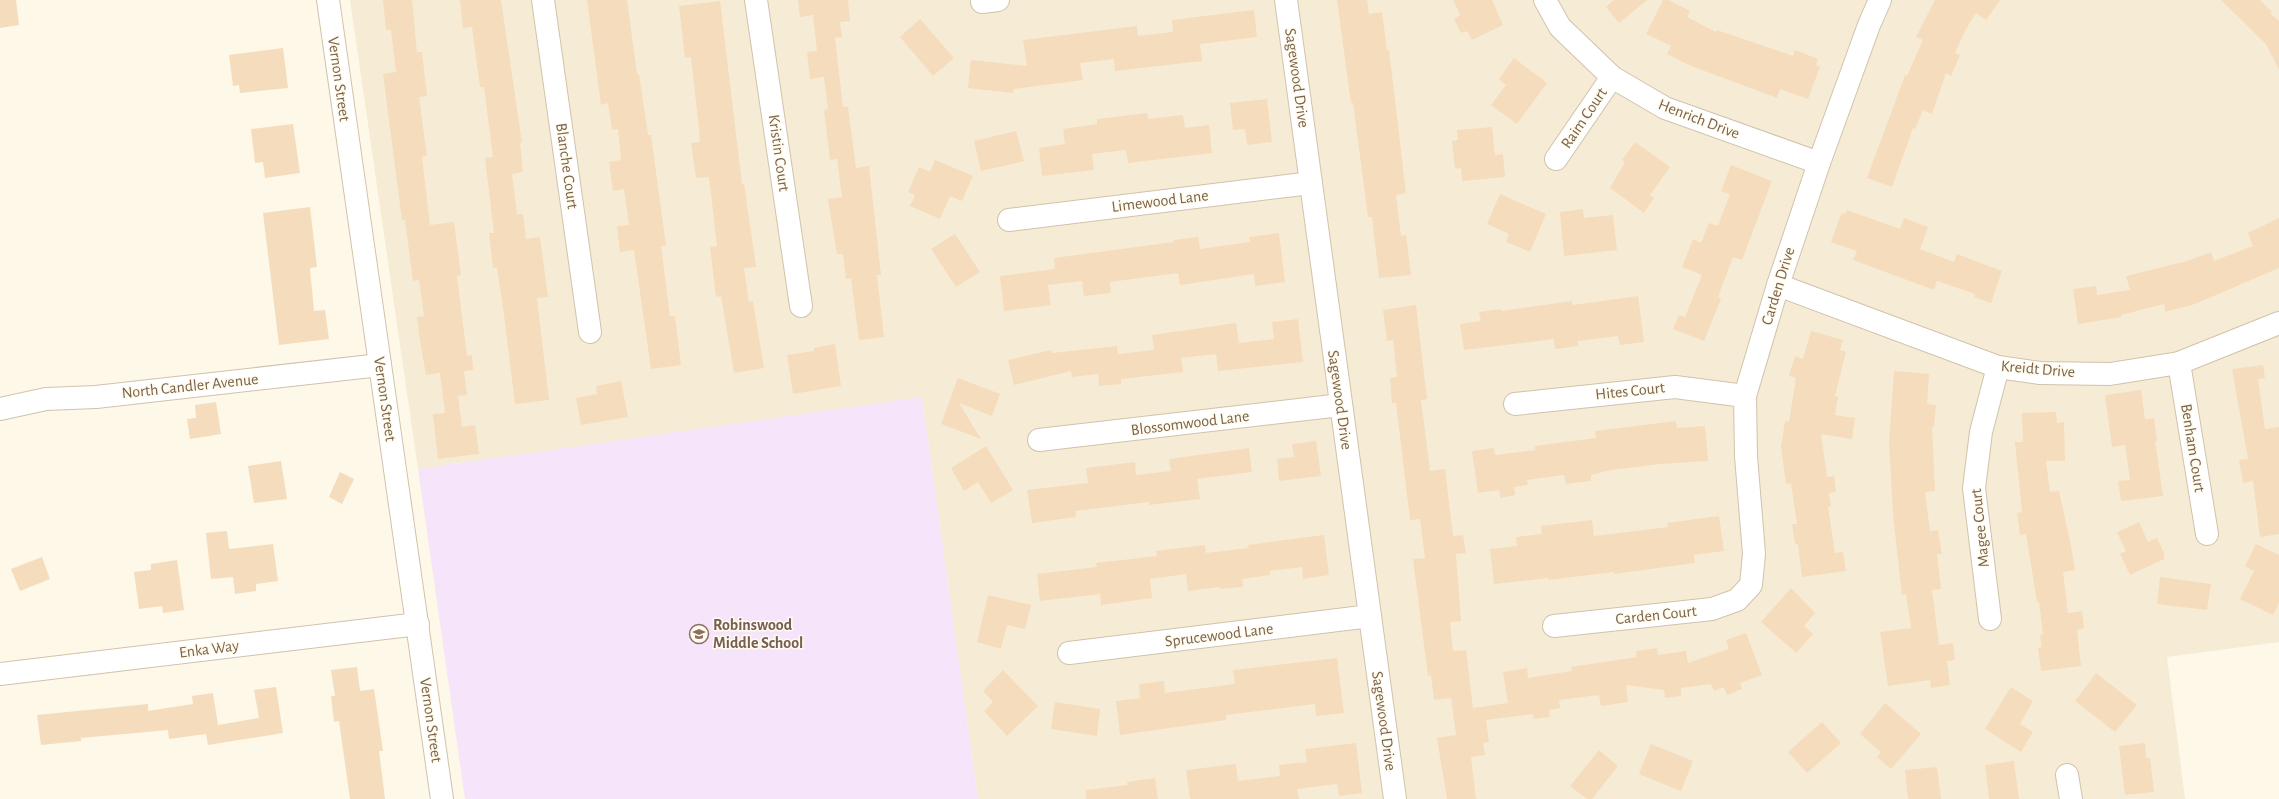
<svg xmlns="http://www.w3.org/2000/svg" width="2279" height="799" font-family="'Alegreya Sans',sans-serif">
	<rect width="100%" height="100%" fill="#fef8e8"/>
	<path fill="#f6ecd5" d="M350,0H2279V642L2167,657L2185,799H978L922,397L418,469Z"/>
	<path fill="#f6e4fa" d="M922,397L978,799H465L418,469Z"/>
	<g fill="#f5dcbd">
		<path d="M0,0H16L19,25L0,28Z"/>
		<path d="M383,0H412L417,52H422L427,96L419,97L427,156L422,157L430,225L454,222L461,275L457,276L467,356L472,355L473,370L464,371L467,395L458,396L462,427L475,425L479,454L438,459L433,414L445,413L440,373L426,375L420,341L417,317L424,316L419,280L413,281L405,220H402L383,74L396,72L391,30H386Z"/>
		<path d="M460,0H501L522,143H520L523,172L512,174L517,214H523L526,239L540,237L548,297L537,298L549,400L515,404L504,315L497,267L493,268L489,233H494L485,158L493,157L484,87H480L472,27L463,28Z"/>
		<path d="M587,0H627L637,74H639L648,135H651L659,194L666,246H661L670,316H675L681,365L651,369L634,250L620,252L617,226L629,225L624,189L613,191L609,162L621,160L618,129L612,130L608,103L601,105Z"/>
		<path d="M798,0H848L850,21L840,22L842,37L835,38L843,107H848L856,168L869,166L881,275H877L884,337L859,340L851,278L846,279L843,254H837L828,199L842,197L837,159L830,160L824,110L828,109L824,77L810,79L807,52L817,51L813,15L800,17Z"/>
		<path d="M1337,0H1367L1369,14L1382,12L1387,50H1389L1406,193L1396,195L1401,236L1406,235L1411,275L1379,278L1372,217H1368L1353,103H1351Z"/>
		<path d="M1453,0H1492L1503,25L1472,40L1467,31L1461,33L1454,19L1460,15Z"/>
		<path d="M1614,0H1647L1619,23L1606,7Z"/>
		<path d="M1663,0H1669L1690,11L1687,17L1716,32L1717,30L1793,56L1795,50L1818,59L1816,65L1820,67L1808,99L1780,89L1777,98L1691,66L1667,54L1671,46L1646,34Z"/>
		<path d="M1935,0H2000L1986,20L1976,13L1966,29L1955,53L1960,55L1951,76L1946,73L1932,114L1923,110L1915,129L1913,128L1892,187L1867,178L1905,75L1907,76L1923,40L1916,37Z"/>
		<path d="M2221,0H2260L2272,12L2270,13L2279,21V70L2266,44Z"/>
		<path d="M720,1L742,184H744L756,267L744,268L749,302L753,301L764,368L734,373L721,296L716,297L710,247L717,246L709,177L696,178L691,143L700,142L699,129L691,57L685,58L679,6Z"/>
		<path d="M1254,10L1257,37L1200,44L1202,61L1115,71L1114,59L1080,63L1083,80L1014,89L1013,93L968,88L971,60L1027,66L1023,40L1137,26L1138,36L1173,32L1172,20Z"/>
		<path d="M920,19L954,58L933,76L900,37Z"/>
		<path d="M283,48L288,88L240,93L239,85L233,86L229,55Z"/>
		<path d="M1514,58L1547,83L1517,124L1491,105L1506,85L1499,79Z"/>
		<path d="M1267,99L1272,142L1247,145L1245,129L1233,130L1230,103Z"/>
		<path d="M1147,113L1148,119L1183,115L1185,128L1209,125L1212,153L1128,163L1126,150L1092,154L1094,170L1042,176L1039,148L1065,144L1063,129L1097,124V119Z"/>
		<path d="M293,124L300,173L265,178L263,162L255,163L251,129Z"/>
		<path d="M1492,127L1495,155L1503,154L1505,177L1462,181L1461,168L1455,169L1452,141L1458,140L1457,130Z"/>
		<path d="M1016,131L1024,161L981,171L974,141Z"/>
		<path d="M1635,142L1670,167L1650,195L1654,198L1644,213L1610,188L1625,162L1622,160Z"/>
		<path d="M935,160L973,176L962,201L950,196L940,219L910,206L915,195L908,192L919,167L930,172Z"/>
		<path d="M1731,165L1772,181L1742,260L1733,257L1718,297L1721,299L1704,341L1673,329L1679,315L1685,317L1702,275L1682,267L1693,239L1701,243L1709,223L1718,226L1730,194L1721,191Z"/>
		<path d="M1500,194L1546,214L1530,252L1506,242L1509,234L1487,224Z"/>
		<path d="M310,207L317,267L310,268L314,311L325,310L329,339L279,345L263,213Z"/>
		<path d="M1583,209L1584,218L1613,215L1617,250L1564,256L1560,212Z"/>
		<path d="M1847,210L1900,229L1904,218L1928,227L1920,249L1954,262L1957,254L2002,271L1991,303L1974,297L1975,294L1937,281L1934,290L1853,260L1857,251L1831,242L1841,214L1846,213Z"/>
		<path d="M2279,218V268L2195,304L2165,312L2164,304L2121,315L2122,317L2078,324L2073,289L2096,286L2097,295L2130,290L2126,276L2187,261L2211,252L2214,261L2253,246L2248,233Z"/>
		<path d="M1279,233L1285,282L1255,286L1254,274L1180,285L1178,273L1110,282L1111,293L1084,296L1082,281L1048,285L1051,305L1004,311L1000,276L1055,269L1054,258L1174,242V240L1198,237L1200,249L1250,242L1249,237Z"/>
		<path d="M955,234L980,272L956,287L931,249Z"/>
		<path d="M1638,296L1644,342L1620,345L1618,336L1578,341V346L1555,349L1554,339L1464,350L1460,324L1481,321L1479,312L1501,309L1502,311L1572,301L1573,305Z"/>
		<path d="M1416,305L1427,399L1421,400L1430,471L1445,469L1453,536L1463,535L1466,553L1456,554L1461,621L1450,622L1453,651L1466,650L1473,708L1508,703L1503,672L1527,668L1528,678L1572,671L1571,667L1637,657L1636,651L1657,648L1658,655L1686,651L1688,663L1729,649L1726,640L1746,633L1762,675L1740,683L1742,689L1727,695L1724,687L1714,691L1711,684L1681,688V696L1665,698L1664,690L1626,685L1628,702L1601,706L1599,695L1559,700L1560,708L1549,710L1550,717L1534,719L1533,714L1486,720L1489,742L1483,743L1485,755L1471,757L1476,799H1447L1437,738L1456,735L1451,698L1434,700L1431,675L1428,676L1413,559L1425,558L1420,519L1410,520L1396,403H1392L1390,378L1397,377L1393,340L1387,341L1383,310Z"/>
		<path d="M1298,319L1303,362L1218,371L1216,354L1181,358L1183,372L1121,379V384L1099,386L1098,374L1072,377L1071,371L1014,385L1008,360L1051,350L1052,353L1117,346L1118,354L1154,350L1152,335L1236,323L1239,343L1274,339L1272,322Z"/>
		<path d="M1811,331L1843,340L1840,350L1846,352L1835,396L1838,397L1835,415L1855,418L1852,439L1821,434L1827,477L1834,476L1836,492L1829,493L1831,506L1828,507L1835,553L1843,552L1846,571L1802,577L1798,544H1795L1792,524H1797L1791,483L1786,484L1781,447L1785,421L1789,422L1796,378L1789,376L1795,356L1803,359Z"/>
		<path d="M835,344L841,386L793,394L787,355L814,351V348Z"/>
		<path d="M2263,365L2265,378L2258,379L2265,429L2279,427V534L2260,537L2253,481L2243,483L2239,460L2248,459L2232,369Z"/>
		<path d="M1894,371L1929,374L1927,404L1936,405L1934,427H1932L1935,491L1925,492L1930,531L1938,530L1942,554H1937L1941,589L1932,590L1939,645L1953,643L1955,660L1947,661L1950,685L1931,688L1930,680L1888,686L1880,632L1911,628L1906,594L1902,595L1893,514L1889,441Z"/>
		<path d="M958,378L1000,394L992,416L959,403L981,439L941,424Z"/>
		<path d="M621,381L628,417L581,425L576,398L597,394L596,386Z"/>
		<path d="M2141,390L2145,419L2154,418L2157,441H2155L2163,496L2121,501L2118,481L2130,480L2125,445L2112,447L2105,395Z"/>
		<path d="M216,402L221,434L190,439L187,419L196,418L195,405Z"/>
		<path d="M2056,412L2057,423L2064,422L2065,461H2046L2050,492L2059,491L2071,546L2075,570L2063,572L2068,613L2082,611L2084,628L2077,630L2081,666L2041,671L2038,648L2042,647L2040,635L2043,634L2039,602H2037L2026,534L2020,535L2017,513L2022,512L2015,442H2023L2022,413Z"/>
		<path d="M1676,421L1677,428L1705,426L1708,461L1660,464L1611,470L1591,475V481L1566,484L1564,475L1527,480L1528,485L1514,487L1515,495L1500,498L1499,490L1478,493L1472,451L1494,448L1495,455L1535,450V446L1596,438L1595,431Z"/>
		<path d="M1316,441L1321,476L1279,481L1277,459L1294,457L1292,444Z"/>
		<path d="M986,446L1013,490L991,503L978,482L964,491L951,468Z"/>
		<path d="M1249,448L1252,472L1197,479L1200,499L1149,505V502L1075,511L1076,517L1032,523L1027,490L1088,483L1086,468L1135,462L1136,475L1171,471L1169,459Z"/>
		<path d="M281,461L287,499L254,503L248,466Z"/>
		<path d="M340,472L354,479L342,504L329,497Z"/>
		<path d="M1719,516L1724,551L1694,555L1695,563L1614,574V572L1548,580V578L1494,584L1490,549L1517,546L1516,537L1542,534L1541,526L1592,520L1594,536L1668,527L1667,523Z"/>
		<path d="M2139,522L2148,542L2157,538L2164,553V559L2130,575L2120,554L2126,551L2117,532Z"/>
		<path d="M227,531L229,549L273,544L278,581L256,584V591L235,594L233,577L211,579L206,533Z"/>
		<path d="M1324,535L1329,575L1303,579L1302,567L1270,571V575L1242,579L1243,587L1221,589L1220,587L1188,591L1186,574L1150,579L1152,598L1101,605L1100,594L1040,601L1037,574L1097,567L1096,563L1157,556L1156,551L1205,545L1206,553L1249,548L1248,545Z"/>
		<path d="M2256,544L2279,555V603L2273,615L2240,599L2254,571L2245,566Z"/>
		<path d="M42,557L50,579L20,591L11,569Z"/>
		<path d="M177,560L184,610L163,613L162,606L139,609L134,572L151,570V564Z"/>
		<path d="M2160,577L2211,584L2207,610L2157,604Z"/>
		<path d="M1791,588L1815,613L1804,626L1813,634L1796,653L1761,622Z"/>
		<path d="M988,595L1031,605L1025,629L1007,625L1001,649L977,642Z"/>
		<path d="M1337,658L1344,713L1316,716L1315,704L1226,715V720L1120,735L1116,701L1140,698L1139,684L1164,681L1165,693L1235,684L1233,670Z"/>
		<path d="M357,667L360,691L374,689L383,751H379L385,799H350L339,721L334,722L331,696H335L331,670Z"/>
		<path d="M1003,670L1038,706L1007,736L984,711L993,702L983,691Z"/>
		<path d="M2096,673L2137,705L2115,732L2075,701Z"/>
		<path d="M276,687L283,733L208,745L206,734L169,739L168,730L81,738V741L41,745L37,715L148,704V711L193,704L192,696L213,693L218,725L259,718L254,690Z"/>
		<path d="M2011,687L2033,701L2020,724L2033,732L2021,752L1985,729Z"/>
		<path d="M1055,702L1100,709L1097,736L1051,729Z"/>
		<path d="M1885,703L1921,734L1891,769L1877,757L1881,752L1860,734Z"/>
		<path d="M1822,722L1841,743L1807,773L1788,752Z"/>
		<path d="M1356,743L1362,793L1339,796L1337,784L1297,789L1299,799H1190L1186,770L1236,764L1238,781L1280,776L1279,765L1307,762L1305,749Z"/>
		<path d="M2145,743L2146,758H2150L2154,792L2125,795L2119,746Z"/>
		<path d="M1651,744L1693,761L1681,791L1639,774Z"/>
		<path d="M1599,750L1618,766L1592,799H1587L1570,786Z"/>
		<path d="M2014,761L2019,799H1989L1985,765Z"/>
		<path d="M1937,767L1941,799H1908L1905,770Z"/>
		<path d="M1155,778L1158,799H1086V790L1128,785L1127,782Z"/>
	</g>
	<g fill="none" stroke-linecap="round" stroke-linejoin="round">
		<defs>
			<g id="minor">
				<path d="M328,0L442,799"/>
				<path d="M543,0L590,332"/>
				<path d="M756,0L801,306"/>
				<path d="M1286,0L1395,799"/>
				<path d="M1545,0L1560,27L1612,77L1665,108L1819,163"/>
				<path d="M982,2L998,0"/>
				<path d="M1556,159L1612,77"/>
				<path d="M1009,220L1311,183"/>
				<path d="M1778,285L1998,367L2040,373L2110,374L2179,363L2279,323"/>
				<path d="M2179,363L2207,534"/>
				<path d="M1515,404L1675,387L1745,396"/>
				<path d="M0,409L46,399L96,397L380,365"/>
				<path d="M1039,440L1341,405"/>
				<path d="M1990,619L1974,488L1981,432L1998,367"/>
				<path d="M1554,626L1712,609L1737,600L1751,585L1754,554L1746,456L1745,396L1778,285L1819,163L1869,25L1880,0"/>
				<path d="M1069,653L1370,616"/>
				<path d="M0,674L418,624"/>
				<path d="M2067,775L2071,799"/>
			</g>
		</defs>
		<use href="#minor" stroke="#d1c2ac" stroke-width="24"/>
		<use href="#minor" stroke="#fff" stroke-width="22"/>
	</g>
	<defs>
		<symbol id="school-ring" viewBox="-11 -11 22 22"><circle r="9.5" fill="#fffbef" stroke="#8d6e63" stroke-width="1.5"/><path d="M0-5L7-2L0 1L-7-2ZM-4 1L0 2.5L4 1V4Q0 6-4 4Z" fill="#8d6e63"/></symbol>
	</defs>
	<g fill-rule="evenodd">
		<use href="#school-ring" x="688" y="623" width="22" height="22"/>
	</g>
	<g text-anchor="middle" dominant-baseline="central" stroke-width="3" stroke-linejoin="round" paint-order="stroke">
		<g font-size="16" fill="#7a6249" stroke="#fffbef">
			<text transform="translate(1297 78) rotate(82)">Sagewood Drive</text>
			<text transform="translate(339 79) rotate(82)">Vernon Street</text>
			<text transform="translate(1584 118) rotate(-56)">Raim Court</text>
			<text transform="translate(1699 119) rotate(21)">Henrich Drive</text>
			<text transform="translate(779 153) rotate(82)">Kristin Court</text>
			<text transform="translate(567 166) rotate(82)">Blanche Court</text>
			<text transform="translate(1160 201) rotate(-7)">Limewood Lane</text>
			<text transform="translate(1778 286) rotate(-73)">Carden Drive</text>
			<text transform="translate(2038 369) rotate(5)">Kreidt Drive</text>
			<text transform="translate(190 386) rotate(-6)">North Candler Avenue</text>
			<text transform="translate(1630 391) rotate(-6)">Hites Court</text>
			<text transform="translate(385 399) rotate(82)">Vernon Street</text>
			<text transform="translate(1340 400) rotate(82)">Sagewood Drive</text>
			<text transform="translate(1190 423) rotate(-7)">Blossomwood Lane</text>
			<text transform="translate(2193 448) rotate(81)">Benham Court</text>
			<text transform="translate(1980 528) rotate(-96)">Magee Court</text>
			<text transform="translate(1656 615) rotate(-6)">Carden Court</text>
			<text transform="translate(1219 635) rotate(-7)">Sprucewood Lane</text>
			<text transform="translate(209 649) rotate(-7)">Enka Way</text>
			<text transform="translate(431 720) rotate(82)">Vernon Street</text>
			<text transform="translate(1384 721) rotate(82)">Sagewood Drive</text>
		</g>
		<g font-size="16" font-weight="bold" fill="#785e54" stroke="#fffbef" text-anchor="start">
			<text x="713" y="625">Robinswood<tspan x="713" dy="18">Middle School</tspan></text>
		</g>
	</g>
</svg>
